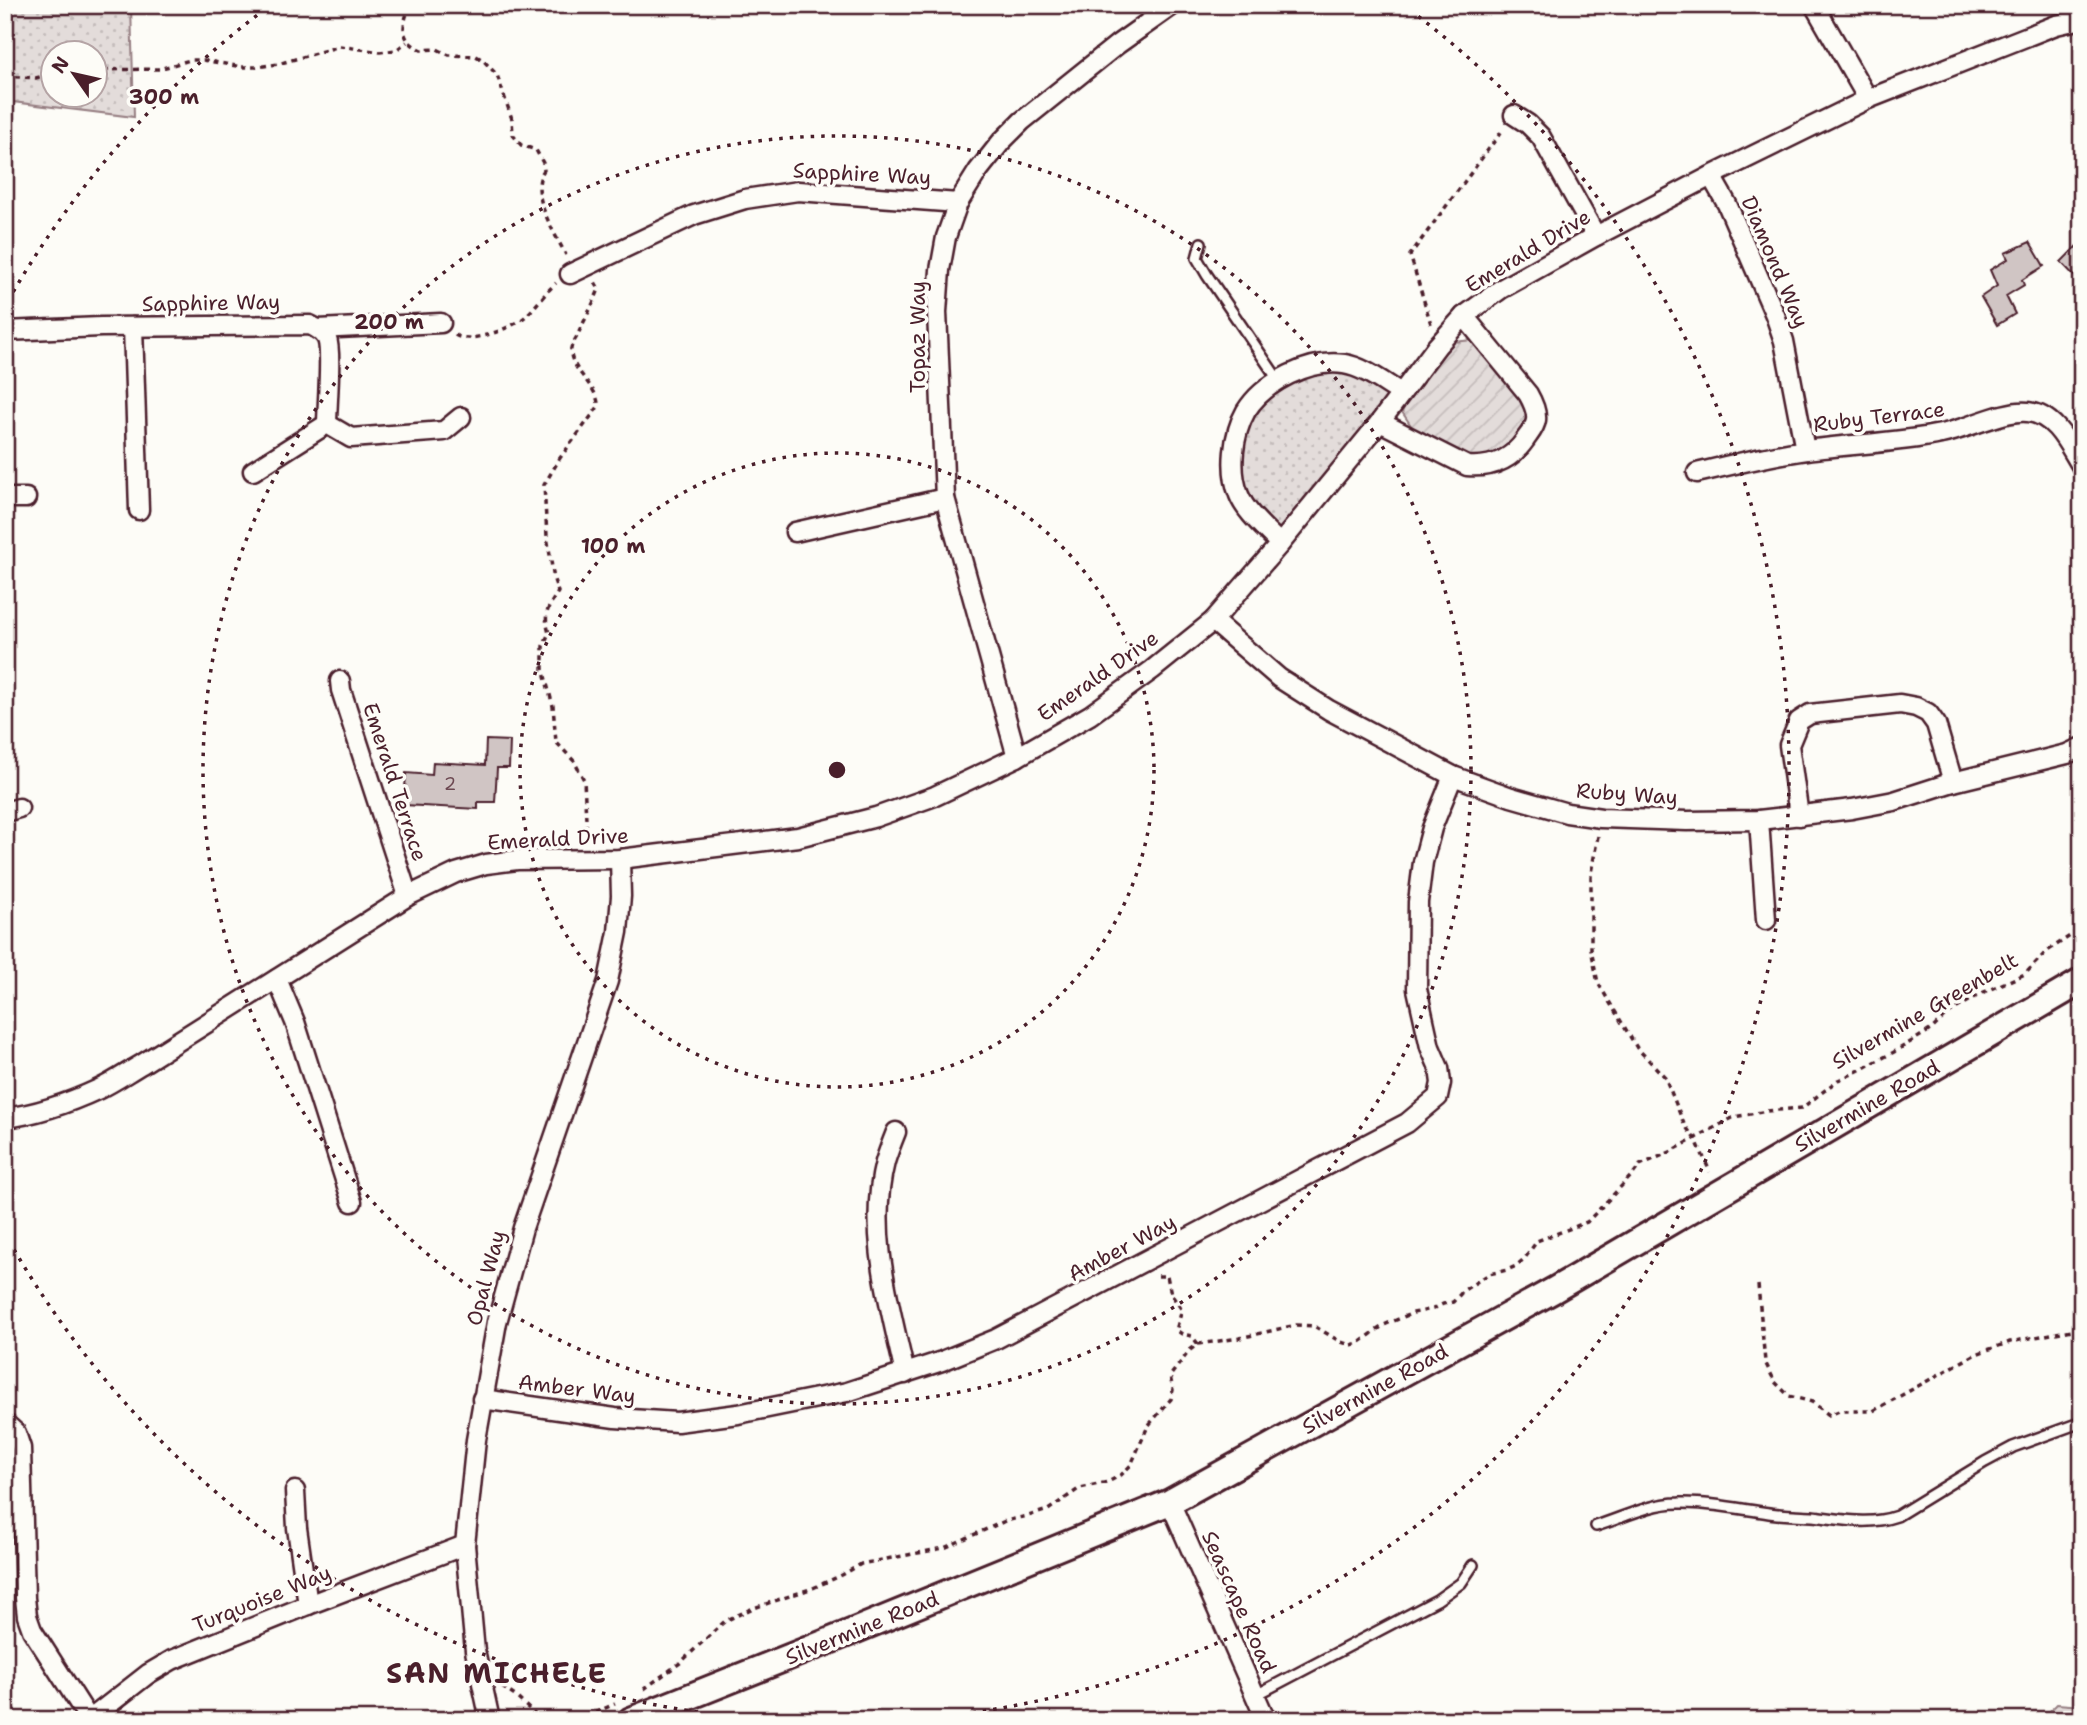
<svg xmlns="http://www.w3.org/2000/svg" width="2087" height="1725" font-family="'Shantell Sans',sans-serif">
	<defs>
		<pattern id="park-dots" width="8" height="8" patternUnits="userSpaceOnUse" patternTransform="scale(1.75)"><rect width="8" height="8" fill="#e3dcda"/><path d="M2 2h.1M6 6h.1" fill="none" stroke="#c4bcbb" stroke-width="1.8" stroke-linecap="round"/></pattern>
		<pattern id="garden-furrows" width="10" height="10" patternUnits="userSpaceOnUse" patternTransform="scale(1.75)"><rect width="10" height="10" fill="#e3dcda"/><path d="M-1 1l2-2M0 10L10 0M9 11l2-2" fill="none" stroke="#c4bcbb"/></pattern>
	</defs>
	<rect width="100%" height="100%" fill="#fdfcf7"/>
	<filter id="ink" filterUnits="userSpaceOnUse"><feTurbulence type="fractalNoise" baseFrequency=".0143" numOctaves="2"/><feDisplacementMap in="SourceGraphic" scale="14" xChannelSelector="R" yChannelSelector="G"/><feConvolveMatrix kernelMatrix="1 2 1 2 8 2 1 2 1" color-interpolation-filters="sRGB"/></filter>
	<g filter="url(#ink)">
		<g fill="url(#park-dots)" stroke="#967e82" stroke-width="2" fill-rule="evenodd">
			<path d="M5,5H131L134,117L5,101ZM52,52H94V94H52Z"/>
			<path d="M1340,367L1397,399L1278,539L1238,492L1244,440L1259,404L1302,378Z"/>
			<path d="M2057,1704L2082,1706V1720H2041Z"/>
		</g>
		<path fill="url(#garden-furrows)" stroke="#967e82" stroke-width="2" d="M1483,339L1524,389L1533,422L1514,453L1463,464L1414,430L1402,412L1412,392L1453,342Z"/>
		<g fill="#d0c5c4" stroke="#4a1f2b" stroke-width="2">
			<path d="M2082,241V284L2061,262Z"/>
			<path d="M2030,242L2044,266L2022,280L2024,285L2006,296L2015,314L1997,325L1981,297L1997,286L1990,270L2008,259L2005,253Z"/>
			<path d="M486,740L510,741L509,768H497L495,802H478V809L404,805L406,773L432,775L433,762L485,765Z"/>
		</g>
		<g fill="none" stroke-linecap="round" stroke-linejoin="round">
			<defs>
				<g id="lane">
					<path d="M1201,243L1197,258L1207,275L1279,381"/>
					<path d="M1596,1526C1622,1518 1651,1503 1679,1503C1708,1502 1740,1509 1769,1513C1783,1515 1798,1515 1812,1516C1842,1519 1868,1526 1897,1516L1985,1462L2013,1447L2082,1422"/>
					<path d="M1256,1695L1437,1600L1461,1583L1473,1565"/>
				</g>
				<g id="street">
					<path d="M1814,5L1868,99"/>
					<path d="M1514,115L1528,124L1541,137L1596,236"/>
					<path d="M1711,176L1727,204L1775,315L1784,341L1805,450"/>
					<path d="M570,274L694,215L745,199L798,191L958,203"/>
					<path d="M133,327L139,510"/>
					<path d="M318,329L441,323"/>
					<path d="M5,331L101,327L310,325C316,328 324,332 327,339C332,351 327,408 327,424"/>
					<path d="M1380,422L1467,466C1491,468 1511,460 1525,440C1529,434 1535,428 1536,420C1537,412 1532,401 1528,394L1464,316"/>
					<path d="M253,471L327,424L351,438L444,431L461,417"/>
					<path d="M1697,473C1734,464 1770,455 1807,450C1851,444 1897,443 1941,434C1965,430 2005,409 2028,412C2056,415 2069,446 2082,467"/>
					<path d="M5,498H26"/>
					<path d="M795,532L945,498"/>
					<path d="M1280,544C1266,529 1246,513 1239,495C1229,470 1233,434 1246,411C1264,382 1310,359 1344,364C1364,367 1384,383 1401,393"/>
					<path d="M1213,621L1279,678L1329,710L1453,776L1511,797L1567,813L1601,818L1687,821L1759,820L1852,809L1894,801L1953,782L2067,754L2082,747"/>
					<path d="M340,681L341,690L408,896"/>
					<path d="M1017,757L945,498L937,312L940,270L946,237L958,203L978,171L1001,142L1022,121L1118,44L1173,5"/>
					<path d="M5,812L19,808"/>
					<path d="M1799,816L1789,745L1799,721L1810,714L1900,704L1916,707L1928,713L1936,724L1953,782"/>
					<path d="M1759,820L1766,920"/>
					<path d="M277,979L295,1022L352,1202"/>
					<path d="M5,1118C37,1114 71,1102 99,1089C114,1082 128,1072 142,1064L408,896L456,873L486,864L517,860L620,859L798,837L876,817L935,796L1017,757L1090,715L1152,670L1213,621L1280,544L1380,422L1437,346L1464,316L1501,289L1596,236L1711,176L1868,99L2056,25L2082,19"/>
					<path d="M896,1132C892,1142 888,1152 885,1162C867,1232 890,1305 905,1374"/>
					<path d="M482,1399L615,1418L677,1422L738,1414L847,1392L942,1361L996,1339L1407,1123L1438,1097L1441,1083L1439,1068L1430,1047L1417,989L1418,902L1423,862L1432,828L1453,776"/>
					<path d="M5,1423L16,1433L21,1448L25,1598L27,1616L32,1630L89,1719"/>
					<path d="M295,1491L297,1528L308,1605"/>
					<path d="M1170,1502L1266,1720"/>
					<path d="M89,1720L148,1674L172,1660L308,1605L465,1545"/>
					<path d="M490,1720L475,1651L465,1545L476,1440L497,1322L523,1228L608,981L618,932L621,896L620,859"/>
				</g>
				<path id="secondary" d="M631,1720L844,1635L1170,1502L1554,1290L2082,981"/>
			</defs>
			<use href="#lane" stroke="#4a1f2b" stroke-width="14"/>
			<use href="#street" stroke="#4a1f2b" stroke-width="23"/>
			<use href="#secondary" stroke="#4a1f2b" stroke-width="30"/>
			<g stroke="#4a1f2b" stroke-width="3.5" stroke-dasharray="5 5" stroke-linecap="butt">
				<path d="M410,5C402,26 399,39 421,50L437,49L449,55L476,56L483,60L497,75L512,119L513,135L521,145L536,150L543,163L544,170C528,192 555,234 566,255"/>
				<path d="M94,70L159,69L190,60H203L242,67H257L278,64L340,46L380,52L396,50L407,42"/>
				<path d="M5,76L36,78L52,73"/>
				<path d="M1431,324L1410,255L1502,131"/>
				<path d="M455,335C470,345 515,327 526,316C537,305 545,293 556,283"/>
				<path d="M1598,836L1591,873V949L1598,983L1637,1048L1665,1077L1684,1124L1697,1142L1710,1172"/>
				<path d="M587,839L584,780L574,761L556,742L553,706L543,669V646L549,633C543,613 548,608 558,592L554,580L547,536L544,485L560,458L598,407C600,387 568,369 571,349C571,345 576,339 578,334C585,319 593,305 599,289L595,282"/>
				<path d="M1158,1276H1167L1171,1294L1182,1310L1176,1330L1182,1334L1192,1336L1198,1344"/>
				<path d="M1758,1285L1765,1362L1775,1382L1789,1396L1812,1402L1829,1415L1839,1411H1873L1976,1354L2010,1342L2082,1328"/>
				<path d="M502,1687L515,1696L541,1720"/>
				<path d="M644,1689L680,1663L725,1621L751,1609L813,1588L842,1575L861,1564L944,1548L1005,1521L1028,1516L1048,1510L1080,1488L1108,1482L1121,1475L1131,1465L1148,1426L1171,1399L1173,1390L1170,1376L1190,1350L1198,1344L1240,1338L1296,1325L1314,1326L1341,1342L1351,1345L1359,1343L1384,1325L1413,1313L1433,1309L1443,1304L1453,1302L1464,1290L1489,1274L1507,1270L1516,1266L1525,1258L1537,1241L1587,1222L1634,1173L1640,1165L1670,1152L1734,1117L1767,1111L1802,1108L1838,1080L1850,1075L1894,1052L1932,1029L1947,1014L1984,992L2025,974L2046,952L2082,928"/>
				<path d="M577,1720L615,1704"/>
			</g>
			<use href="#lane" stroke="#fdfcf7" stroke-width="9"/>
			<use href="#street" stroke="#fdfcf7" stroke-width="18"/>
			<use href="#secondary" stroke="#fdfcf7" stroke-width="24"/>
		</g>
	</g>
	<g fill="none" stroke="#4a1f2b" stroke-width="3.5" stroke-dasharray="3.5 7">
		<circle cx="837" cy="770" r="317"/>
		<circle cx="837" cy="770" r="634"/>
		<path d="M771 1720A952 952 0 0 1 8 1239M8 301A952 952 0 0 1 264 10M1410 10A952 952 0 0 1 903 1720"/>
	</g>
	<g text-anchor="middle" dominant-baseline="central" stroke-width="7" stroke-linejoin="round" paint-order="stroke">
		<g font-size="18" fill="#6c4851">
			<text x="450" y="784">2</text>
		</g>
		<g font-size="21" fill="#4a1f2b" stroke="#fdfcf7">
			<text transform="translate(862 174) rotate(3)">Sapphire Way</text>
			<text transform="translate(1528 251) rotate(-31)">Emerald Drive</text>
			<text transform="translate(1775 262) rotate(67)">Diamond Way</text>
			<text transform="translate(211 303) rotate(-1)">Sapphire Way</text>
			<text transform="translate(918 337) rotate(-90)">Topaz Way</text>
			<text transform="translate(1879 417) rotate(-7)">Ruby Terrace</text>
			<text transform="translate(1098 676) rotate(-35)">Emerald Drive</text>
			<text transform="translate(395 782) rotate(72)">Emerald Terrace</text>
			<text transform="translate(1627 794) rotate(4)">Ruby Way</text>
			<text transform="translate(558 839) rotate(-3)">Emerald Drive</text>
			<text transform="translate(1925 1011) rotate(-30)">Silvermine Greenbelt</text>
			<text transform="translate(1867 1106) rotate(-30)">Silvermine Road</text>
			<text transform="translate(1122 1248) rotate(-28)">Amber Way</text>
			<text transform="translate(486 1278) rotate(-75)">Opal Way</text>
			<text transform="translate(577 1389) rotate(7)">Amber Way</text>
			<text transform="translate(1375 1389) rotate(-29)">Silvermine Road</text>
			<text transform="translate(262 1599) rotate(-22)">Turquoise Way</text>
			<text transform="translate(1239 1602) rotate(66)">Seascape Road</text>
			<text transform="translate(862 1628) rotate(-22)">Silvermine Road</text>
		</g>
		<g font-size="28" font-weight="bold" letter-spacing="2" fill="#4a1f2b" stroke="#fdfcf7">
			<text x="497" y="1673">SAN MICHELE</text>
		</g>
	</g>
	<circle cx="837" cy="770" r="10" fill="#4a1f2b" stroke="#fdfcf7" stroke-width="3.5"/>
	<g font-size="21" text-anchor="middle" font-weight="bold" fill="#4a1f2b" stroke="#fdfcf7" stroke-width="7" stroke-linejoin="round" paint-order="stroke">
		<text x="164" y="104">300 m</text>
		<text x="389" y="329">200 m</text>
		<text x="613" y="553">100 m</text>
	</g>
	<rect width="2087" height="1725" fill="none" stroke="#fdfcf7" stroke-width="28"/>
	<rect x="14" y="14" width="2059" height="1697" fill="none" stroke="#4a1f2b" stroke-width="2.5" filter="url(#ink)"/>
	<g transform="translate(74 74) rotate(304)"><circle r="33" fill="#fdfcf7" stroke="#b5a4a5" stroke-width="2"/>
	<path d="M0-5L12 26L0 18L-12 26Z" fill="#4a1f2b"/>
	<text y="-10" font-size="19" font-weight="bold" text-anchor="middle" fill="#4a1f2b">N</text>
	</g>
</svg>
